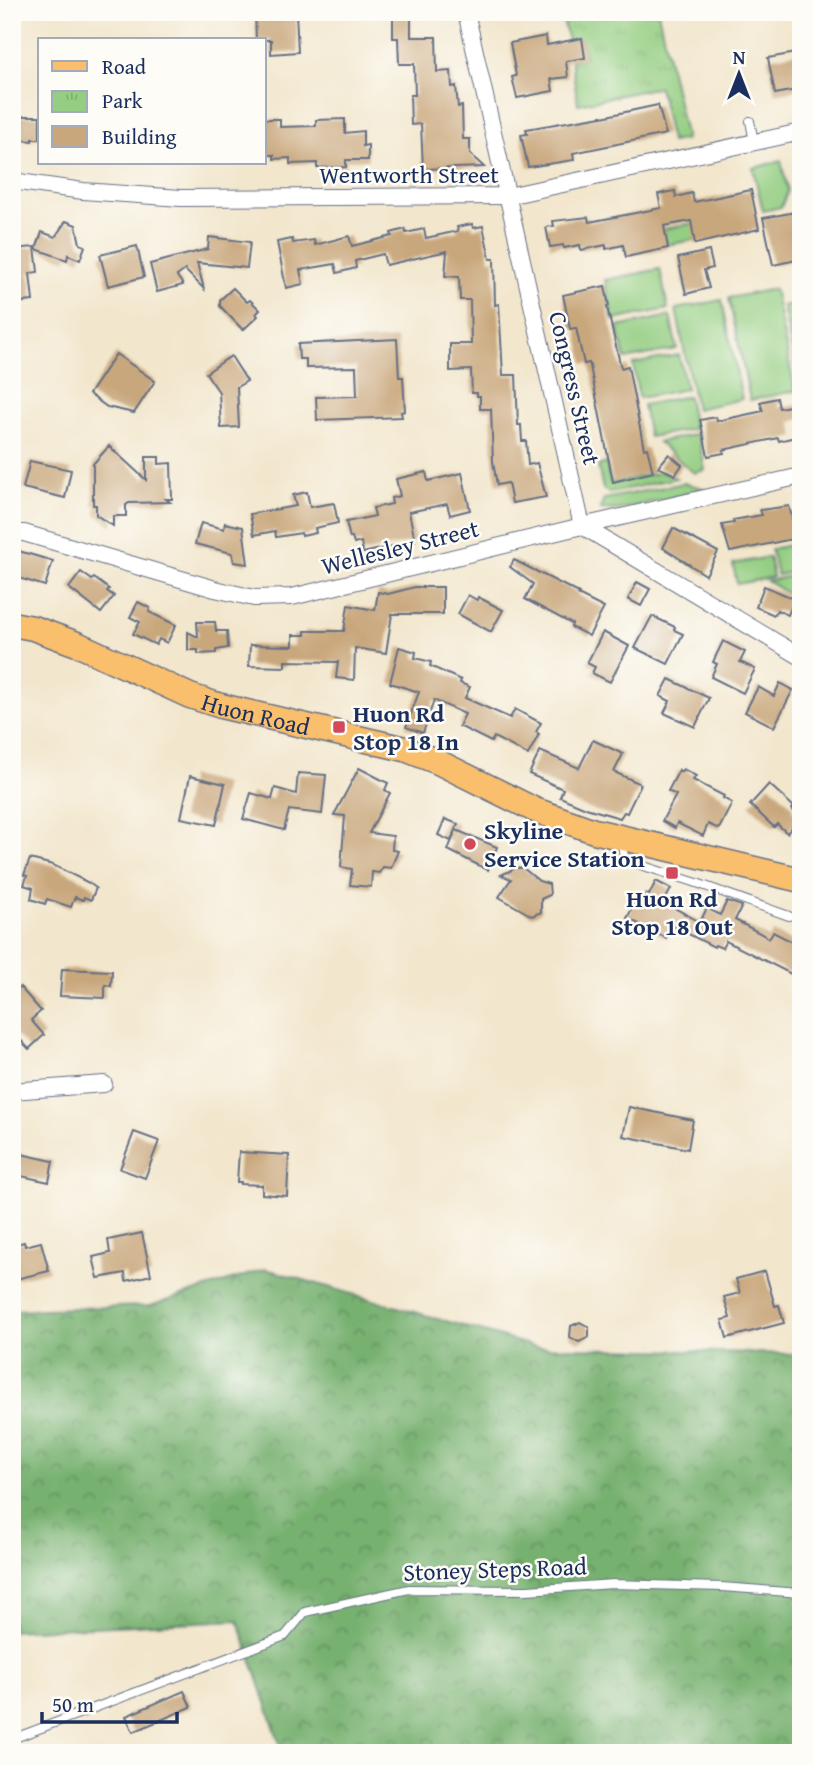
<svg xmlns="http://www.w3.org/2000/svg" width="813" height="1765" font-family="'Gentium Book Plus',serif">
	<defs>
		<pattern id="forest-crowns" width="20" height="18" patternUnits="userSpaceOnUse" patternTransform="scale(1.75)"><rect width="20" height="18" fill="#77b170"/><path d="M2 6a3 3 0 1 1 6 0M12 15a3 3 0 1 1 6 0" fill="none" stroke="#61905f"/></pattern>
		<pattern id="park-tufts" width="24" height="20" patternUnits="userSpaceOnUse" patternTransform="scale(1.75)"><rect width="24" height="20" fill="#94ce82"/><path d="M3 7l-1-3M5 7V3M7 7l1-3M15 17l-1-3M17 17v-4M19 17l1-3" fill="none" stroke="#7fb173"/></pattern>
	</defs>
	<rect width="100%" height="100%" fill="#fdfcf7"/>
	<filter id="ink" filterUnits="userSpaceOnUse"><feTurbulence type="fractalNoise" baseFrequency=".0143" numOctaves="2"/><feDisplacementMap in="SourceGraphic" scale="14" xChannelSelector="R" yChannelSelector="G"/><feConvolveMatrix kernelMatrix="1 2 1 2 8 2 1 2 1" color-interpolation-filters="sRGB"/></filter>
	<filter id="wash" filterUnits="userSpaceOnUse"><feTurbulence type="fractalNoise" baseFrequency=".00686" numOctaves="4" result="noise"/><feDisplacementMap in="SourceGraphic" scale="28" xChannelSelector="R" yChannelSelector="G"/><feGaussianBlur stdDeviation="1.57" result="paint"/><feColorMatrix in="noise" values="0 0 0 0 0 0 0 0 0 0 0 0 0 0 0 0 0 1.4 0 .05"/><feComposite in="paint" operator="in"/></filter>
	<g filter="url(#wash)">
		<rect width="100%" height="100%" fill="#f2e6cc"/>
		<g fill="#94ce82" stroke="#587e70" stroke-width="2">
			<path d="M781,161L788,191L781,207L763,211L753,168Z"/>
			<path d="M705,221L708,237L667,245L664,229Z"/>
			<path d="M660,269L668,309L613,320L605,280Z"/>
			<path d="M774,289L795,391L750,400L729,298Z"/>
			<path d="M722,300L742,399L696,409L676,309Z"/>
			<path d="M801,302V384H799L783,306Z"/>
			<path d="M670,316L677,349L625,359L618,327Z"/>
			<path d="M679,355L686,389L639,398L633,364Z"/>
			<path d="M688,396L694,429L649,437L643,405Z"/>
			<path d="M698,434L705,470L694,473L658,442Z"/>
			<path d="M606,463L611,484L661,472L676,478L610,493L603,489L598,466Z"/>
			<path d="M684,483L706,489L618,510L600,509L604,499Z"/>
			<path d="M799,543L801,570L777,575L771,549Z"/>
			<path d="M769,557L773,577L737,584L733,564Z"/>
			<path d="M801,574L799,601L767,581Z"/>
		</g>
		<path fill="url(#forest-crowns)" stroke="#497067" stroke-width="2" d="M266,1269L536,1347L795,1354L801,1351V1753H283L238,1620L12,1631V1310L150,1306Z"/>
		<path fill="url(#park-tufts)" stroke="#587e70" stroke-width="2" d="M561,12H658L686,139L671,142L659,87L578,104L571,60L585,57L581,39L568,41Z"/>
		<g id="blocks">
			<g fill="#c9a77d">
				<path d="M255,12H296L298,52L271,54V40H256Z"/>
				<path d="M393,12H411V37H436L437,72L451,71L452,87L456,86L458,107L462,106L463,139H470V154L484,167L423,169L421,124L411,125L410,95H415L414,64H399L398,38H393Z"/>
				<path d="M546,36L547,45L582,38L585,58L566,61L568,77L551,79L553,91L517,98L512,77L516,76L510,43Z"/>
				<path d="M801,52V89L775,94L768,58Z"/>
				<path d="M658,105L666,134L573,153L574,160L528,167L521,135L527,134L526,129L602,116V117Z"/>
				<path d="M12,116H40V139H32V141L12,139Z"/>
				<path d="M264,119H280V127L316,126V120L345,119V133L363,131V146L368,145V160H346V167L317,168V163L290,164V158L274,159V155H264Z"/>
				<path d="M751,190L759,229L695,244L691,221L664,226L668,248L626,257L623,245L606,249V245L581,250L580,245L564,248L563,245L550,247L546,227L554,226L553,221L588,217L589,222L661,208L658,194L675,191L676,197L692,193L694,202Z"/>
				<path d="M801,211V259L773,265L763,218Z"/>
				<path d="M66,221L76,225L80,244L85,246L80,260L68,255L67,260L36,249L42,232L55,237Z"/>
				<path d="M472,224L473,228L483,226L490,259H494L495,305L499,304L503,375H516L518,425H521L522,441H526L528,465L537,463L546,497L512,503L508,483L497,485L493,462L491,409H480V396H477V393H472L471,370L450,371V344H471L470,300H460L459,277L445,276L447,251L386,265L383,254L355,261L356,268L337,273L335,264L300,270L303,284L286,288L277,242L292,239L293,243L314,240L315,245L349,236L352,246L392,236L391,233L405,229L406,233L424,229L426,238L458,231L457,227Z"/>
				<path d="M209,237L250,242L247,268L197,263L204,289L185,270L177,276L183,285L157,292L150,264L208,249Z"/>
				<path d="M137,246L144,277L108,286L100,255Z"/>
				<path d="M35,247L38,272L30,273L33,301L12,303V249Z"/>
				<path d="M709,251L713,268L704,270L709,288L686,294L678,258Z"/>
				<path d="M605,286L609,306L607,307L621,368L628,366L644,449L647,448L653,472L613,482L590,366L589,363L584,364L576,328L570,329L563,295Z"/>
				<path d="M233,288L247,302L250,300L260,310L256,314L258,316L243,330L220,306V300Z"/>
				<path d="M397,339L399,377H403L405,411L401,412L402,417L317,420L316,397L357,396L356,367L306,368V359H299L298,344Z"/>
				<path d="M116,354L155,381L134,413L107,407L89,394Z"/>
				<path d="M231,356L247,381L237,387L239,427L221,428L219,392L206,373Z"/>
				<path d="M777,398L779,408L801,404V419L791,422L795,437L779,441L778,438L723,450L724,453L708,456L700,420L716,417L717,421L763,411L760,402Z"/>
				<path d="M109,446L146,480V457H159V464L171,463L172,499H166L170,502L129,503L126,505V516H113V526L96,515V505H93V464Z"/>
				<path d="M669,454L682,465L675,475L658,467Z"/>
				<path d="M30,461L71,470L65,498L23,488Z"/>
				<path d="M426,472L428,481L462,473L470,510L450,515L447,504L409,512L415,541L363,553L361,542L354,544L352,537L350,538L346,522L375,516L373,508L392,504L391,498L400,496L396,479Z"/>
				<path d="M307,492L310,507L334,503L338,523L315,528L316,533L302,536L301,533L276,537L275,531L254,535L250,514L296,506L293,495Z"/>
				<path d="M789,506L797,538L730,552L722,525L734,523L733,520L762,515L760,510Z"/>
				<path d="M201,523L224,529L225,523L243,527L248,564L234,562L232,553L195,544Z"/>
				<path d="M673,528L718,552L706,575L663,548Z"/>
				<path d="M12,549L53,561L45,586L12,576Z"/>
				<path d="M514,560L579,593L578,595L604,608L589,636L571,627L572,624L525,599L533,584L510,567Z"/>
				<path d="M81,572L92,580L94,578L109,589L107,591L114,596L101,613L69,588Z"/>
				<path d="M637,582L650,589L641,606L628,599Z"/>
				<path d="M764,586L795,599L788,615L777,610L774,615L756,607Z"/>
				<path d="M415,587H443V614H392L386,653L355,648L354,680L336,678L338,662L285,661V667L249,666L250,645L293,646V635H305V631H344L348,605L375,610L378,592L388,594Z"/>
				<path d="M468,595L477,600L478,597L503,610L491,632L458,614Z"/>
				<path d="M138,602L150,608L149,612L176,625L167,643L159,639L156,645L133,634L140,622L130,617Z"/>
				<path d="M652,616L675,627L674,630L683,634L668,664L635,648Z"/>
				<path d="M197,622H215L216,631H227L228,648L216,650V653L198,654V650H188V632L198,637Z"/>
				<path d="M603,632L629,646L610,682L592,673L595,667L587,663Z"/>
				<path d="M723,641L745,652L740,662L755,669L743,693L711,677L717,664L713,662Z"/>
				<path d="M399,647L416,652L415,658L431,662L430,666L461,680L460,683L470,687L465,698L510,718L515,709L541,723L536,732L539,734L528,755L494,737L491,742L459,726L465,714L434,700L423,733L406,727L419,692L390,683Z"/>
				<path d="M669,679L709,698L695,727L664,713L670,701L660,696Z"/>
				<path d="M780,683L793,690L774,727L745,712L758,687L774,696Z"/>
				<path d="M593,740L623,754L614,772L641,784L627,813L624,812L620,818L586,808L560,797L563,789L529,774L540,751L579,768Z"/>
				<path d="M359,768L388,783L385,790L390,793L369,833L393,836L392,850L398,851L391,868L383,867L379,873L372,872L371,887L350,885L352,869L341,867L345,816L334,815Z"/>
				<path d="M683,769L696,776L693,780L724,796L723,798L732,803L719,829L708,824L703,836L677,823L675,828L662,821L676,795L668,791L679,770L681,772Z"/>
				<path d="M298,773L326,775L322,814L289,810L284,830L243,819L251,793L272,799L275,788L296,794Z"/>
				<path d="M190,776L225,784L216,825L181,818Z"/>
				<path d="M769,784L794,807L792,809L800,818L787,833L777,824L774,827L750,805Z"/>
				<path d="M445,819L458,824L451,841L438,835Z"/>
				<path d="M456,830L497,847L488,870L448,850Z"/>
				<path d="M30,859L53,865L89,883L96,888L91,900L84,897L83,900L75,897L71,907L47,899L45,904L31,899L33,888L24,885L27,876L24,875Z"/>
				<path d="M516,868H523L539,881L549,884L550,895L541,899V912L532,916L499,897L511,879L501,875Z"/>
				<path d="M656,881L671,889L664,902L700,922L707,908L720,915L727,901L742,906L735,920L769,938L773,932L801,946V979L726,941L722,948L715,945L714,947L673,926L666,938L627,918L634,905L639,907L646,893L649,895Z"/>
				<path d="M62,969L112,971L111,986L105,985V998L60,996Z"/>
				<path d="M20,987L41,1011L31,1020L44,1035L29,1049L12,1031V995Z"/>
				<path d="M629,1107L693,1120L688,1149L623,1136Z"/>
				<path d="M134,1132L159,1141L145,1178L120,1169Z"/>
				<path d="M12,1152L53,1161L49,1182L12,1174Z"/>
				<path d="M239,1152L289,1155L287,1196L262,1194V1185L241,1184V1182H237Z"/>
				<path d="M142,1233L151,1275L126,1281L125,1273L98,1278L93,1257L110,1253L108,1240Z"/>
				<path d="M24,1242L25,1246L41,1242L49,1271L12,1280V1245Z"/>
				<path d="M765,1271L775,1306L779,1305L784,1323L727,1338L722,1320L730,1318L724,1297L740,1293L736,1279Z"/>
				<path d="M580,1322L589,1327V1337L579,1342L570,1337L571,1326Z"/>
				<path d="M184,1691L191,1707L133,1732L126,1716Z"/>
			</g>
		</g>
	</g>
	<g filter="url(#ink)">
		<use href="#blocks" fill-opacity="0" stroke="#666f84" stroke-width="2"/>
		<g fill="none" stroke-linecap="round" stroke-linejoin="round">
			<defs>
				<g id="service">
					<path d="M750,121L754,142"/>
					<path d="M621,841L624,856L634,863L694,882L789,916"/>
					<path d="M12,1739L285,1636L305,1612L409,1589L527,1590L613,1584L722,1587L801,1593"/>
				</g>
				<g id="minor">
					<path d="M466,12L582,526L801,657"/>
					<path d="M12,181L83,191L181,198L508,196L801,132"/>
					<path d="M12,533H24L215,589L254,598L292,597L582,526L801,476"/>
					<path d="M12,1091L104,1084"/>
				</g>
				<g id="primary">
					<path id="s1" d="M12,624L33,628L77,644L190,696L221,706L405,749L438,762L535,810L594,831L801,880"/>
				</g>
			</defs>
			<use href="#service" stroke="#666f84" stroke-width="10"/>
			<use href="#minor" stroke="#666f84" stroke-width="18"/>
			<use href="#primary" stroke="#666f84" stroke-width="27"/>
			<use href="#service" stroke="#fff" stroke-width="8"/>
			<use href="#minor" stroke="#fff" stroke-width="16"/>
			<use href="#primary" stroke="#f9bf6d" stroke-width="24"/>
		</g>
	</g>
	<g fill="#d1495b" stroke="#fdfcf7" stroke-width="2.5">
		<rect x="332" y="720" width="14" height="14" rx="3.5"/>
		<circle cx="470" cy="844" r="7"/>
		<rect x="665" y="866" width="14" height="14" rx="3.5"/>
	</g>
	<g text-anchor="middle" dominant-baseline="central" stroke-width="5" stroke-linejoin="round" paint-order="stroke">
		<g font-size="24" fill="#1b2f5e" stroke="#fdfcf7">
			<text x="409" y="174">Wentworth Street</text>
			<text transform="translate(575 388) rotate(77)">Congress Street</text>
			<text transform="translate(400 547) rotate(-14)">Wellesley Street</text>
			<text stroke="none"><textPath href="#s1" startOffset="261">Huon Road</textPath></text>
			<text transform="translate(495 1569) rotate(-2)">Stoney Steps Road</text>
		</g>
		<g font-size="24" font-weight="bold" fill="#1b2f5e" stroke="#fdfcf7" text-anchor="start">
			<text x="353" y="713">Huon Rd<tspan x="353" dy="28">Stop 18 In</tspan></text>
			<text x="484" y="830">Skyline<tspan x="484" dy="28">Service Station</tspan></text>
			<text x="672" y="898" text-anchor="middle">Huon Rd<tspan x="672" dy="28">Stop 18 Out</tspan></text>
		</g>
	</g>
	<rect width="813" height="1765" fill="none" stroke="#fdfcf7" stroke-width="42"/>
	<rect x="38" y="38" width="228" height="126" fill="#fdfcf7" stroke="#a3aaba" stroke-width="2"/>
	<rect x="52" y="61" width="35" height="10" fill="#f9bf6d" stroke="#a3aaba" stroke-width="2"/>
	<text x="102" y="74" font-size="21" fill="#1b2f5e">Road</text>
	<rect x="52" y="91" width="35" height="21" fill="url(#park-tufts)" stroke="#a3aaba" stroke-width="2"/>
	<text x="102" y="108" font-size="21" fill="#1b2f5e">Park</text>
	<rect x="52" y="126" width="35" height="21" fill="#c9a77d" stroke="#a3aaba" stroke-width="2"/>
	<text x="102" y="144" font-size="21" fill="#1b2f5e">Building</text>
	<g transform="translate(739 74)" stroke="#fdfcf7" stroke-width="5" paint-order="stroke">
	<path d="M0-5L12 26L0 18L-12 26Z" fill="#1b2f5e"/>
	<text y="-10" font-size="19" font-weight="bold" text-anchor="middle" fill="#1b2f5e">N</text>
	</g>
	<path d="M42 1712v10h135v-10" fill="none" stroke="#1b2f5e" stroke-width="3.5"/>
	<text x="52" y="1712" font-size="21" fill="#1b2f5e" stroke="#fdfcf7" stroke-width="5" paint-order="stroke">50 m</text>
</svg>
